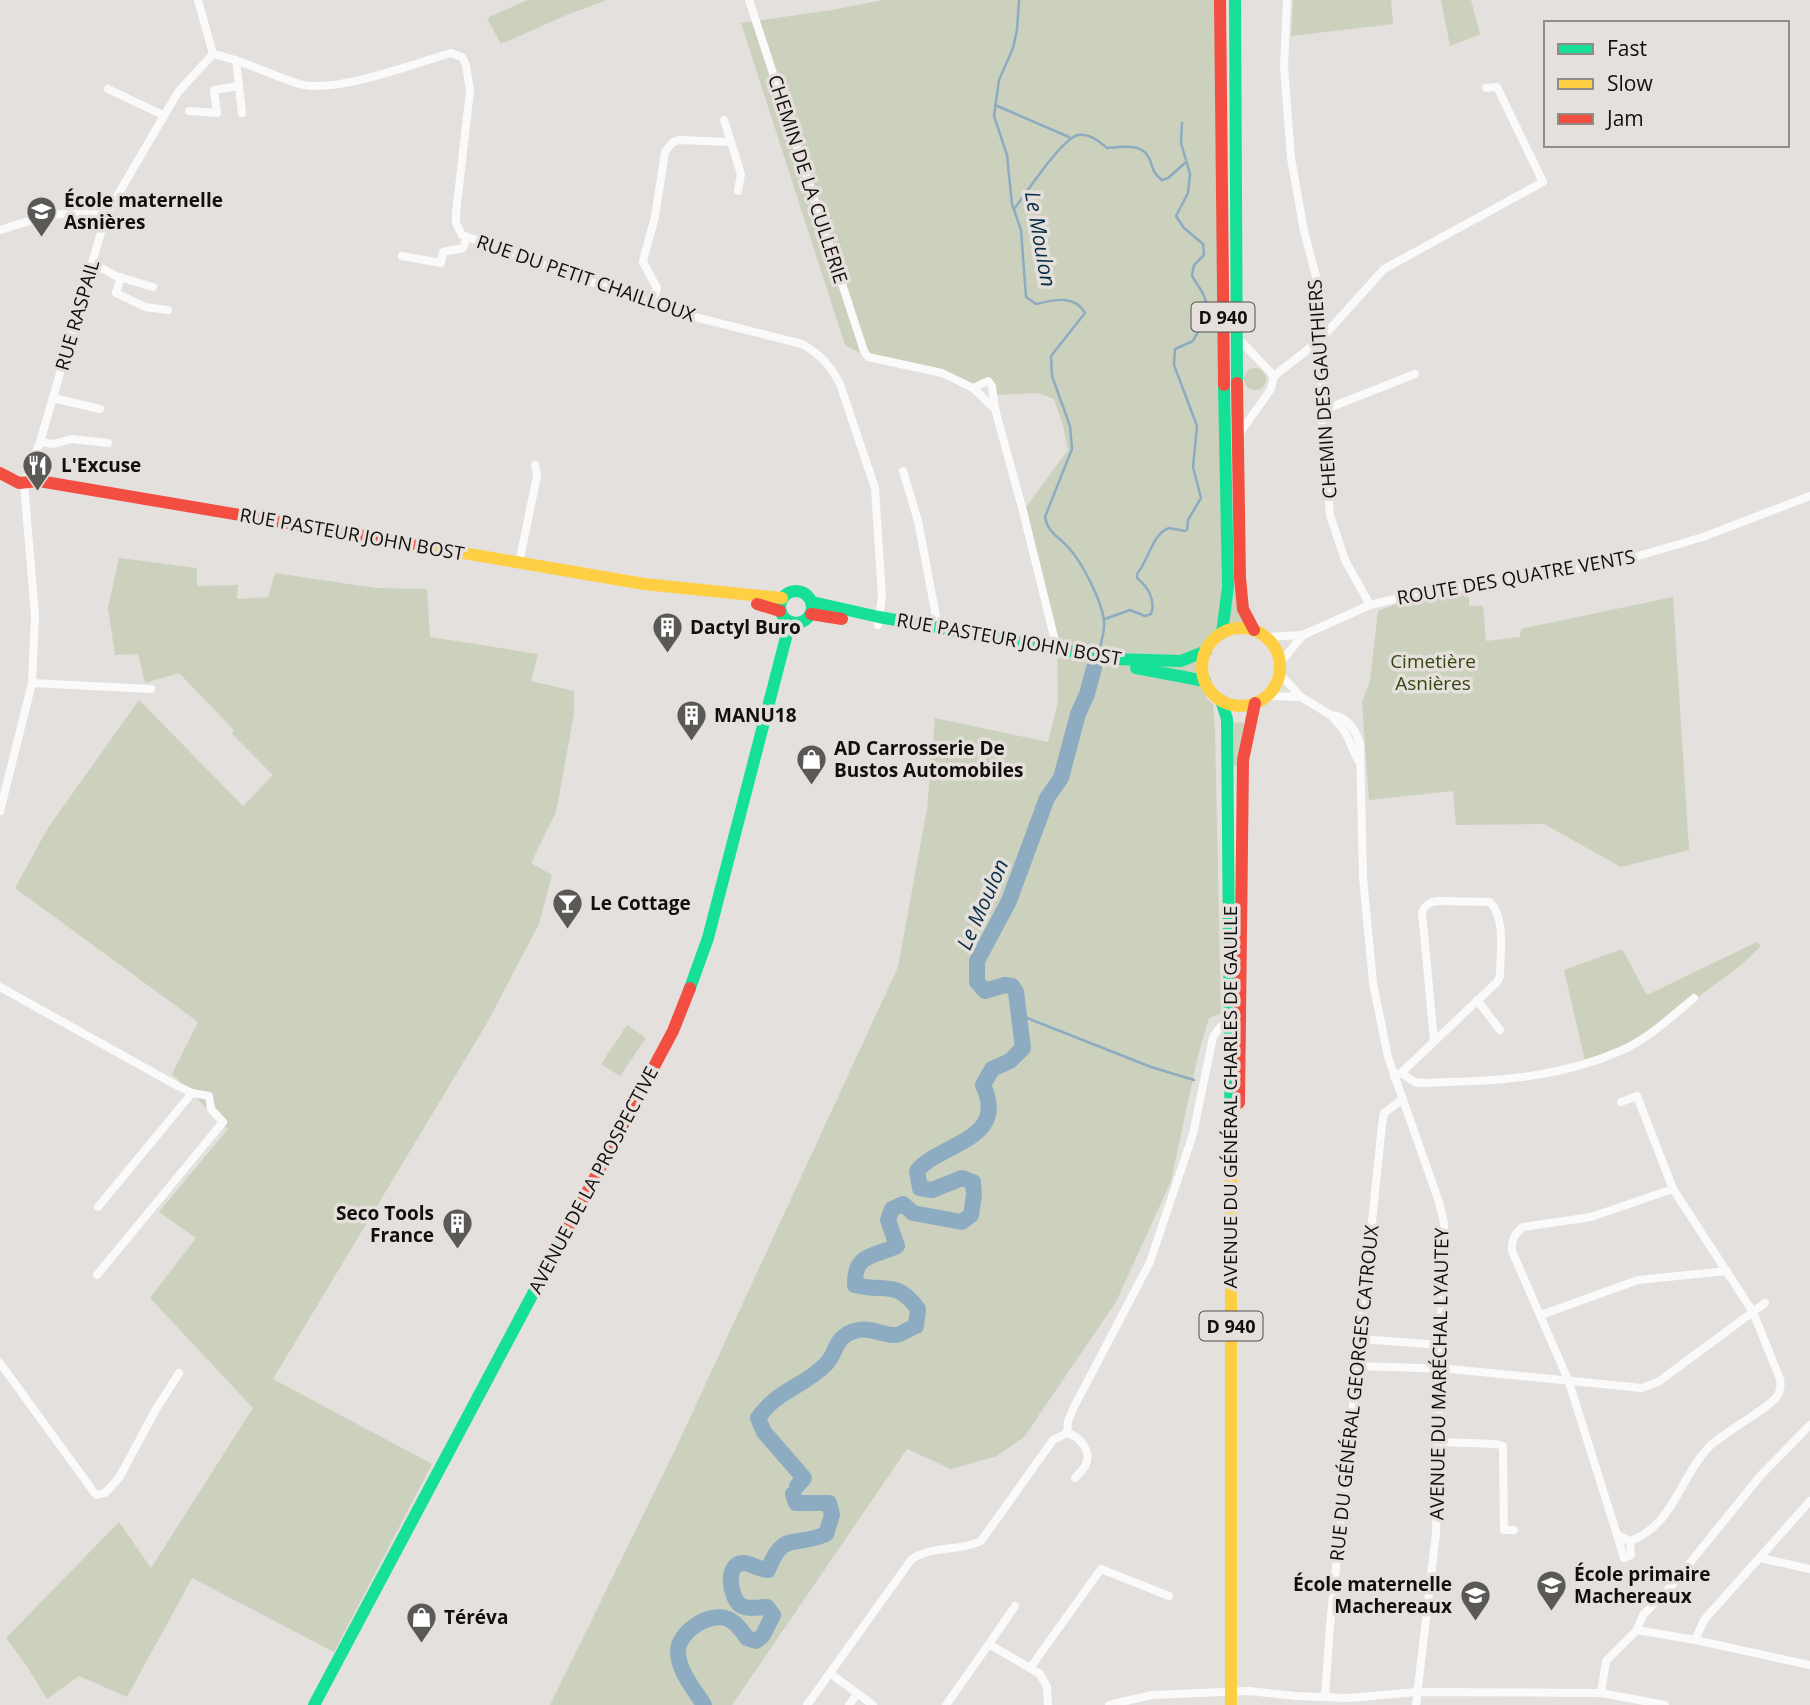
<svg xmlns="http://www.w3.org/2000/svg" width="1810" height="1705" font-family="'Open Sans',sans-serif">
	<rect width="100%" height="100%" fill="#e3e0dd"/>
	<g fill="#cbd1bc">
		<path d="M528,0H607L564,16L501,44L487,18Z"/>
		<path d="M883,0H1220L1222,633C1201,648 1197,667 1209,690L1205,697L1213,704L1215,731L1221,1014L1209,1018L1198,1055L1171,1181L1116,1302L1024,1437L997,1456L951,1469L907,1449L732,1705H550L677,1446L898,967L927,809L935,718L1048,742L1058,702L1057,642L1023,511L1068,450L1063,426L1054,399L1038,393L994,395L988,381L973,388L966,383L868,357L845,345L741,23L832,10Z"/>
		<path d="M1293,0H1391L1393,24L1291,36Z"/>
		<path d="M1441,0H1471L1480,34L1450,46Z"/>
		<circle cx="1255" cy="379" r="11"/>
		<path d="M119,558L197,568V586L238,585L237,599L268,597L275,573L375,588L427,589L430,637L538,654L531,681L574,691V714L556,812L531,863L552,875L539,924L487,1023L273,1379L432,1464L334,1652L192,1578L127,1697L79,1676L47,1699L26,1665L6,1638L119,1522L151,1568L253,1408L150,1298L196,1238L159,1212L228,1129L172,1074L198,1022L15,888L48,828L139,700L243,806L273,775L232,734L234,730L179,673L145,683L138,654L115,655L108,608Z"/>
		<path d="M1236,580L1245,624L1228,626Z"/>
		<path d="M1465,594L1469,598V606H1483L1486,641L1520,637L1521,629L1673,597L1689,850L1621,867L1544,824L1456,825L1453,791L1369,800L1362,702L1370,681L1378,611L1399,603Z"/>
		<path d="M1231,722L1244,723L1237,766H1233Z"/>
		<path d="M1757,942L1761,946L1741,965L1646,1036L1586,1065L1564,970L1622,949L1647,995Z"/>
		<path d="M627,1025L646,1038L620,1076L601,1064Z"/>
	</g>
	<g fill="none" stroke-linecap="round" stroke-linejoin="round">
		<g stroke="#8dacc2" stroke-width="2.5">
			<path d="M1019,0L1017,30L1013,48L999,80L994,116L1007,155L1012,204L1021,230L1026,297L1036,304C1054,300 1074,294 1085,313L1051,356L1052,376L1070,426L1072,449L1045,517C1048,533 1058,536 1068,547C1082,562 1102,601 1104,621C1105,632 1101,643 1098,654"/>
			<path d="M995,105L1069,137"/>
			<path d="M1014,209C1025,195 1062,138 1078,135C1089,133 1099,141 1107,148C1121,147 1143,142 1150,160C1153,169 1153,173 1162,180L1168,178L1185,163"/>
			<path d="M1105,619L1130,610L1145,616L1151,614C1156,600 1148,587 1137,578V574C1149,560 1152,534 1169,528L1185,531L1187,530L1188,520L1201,498L1193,467L1197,426L1174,365L1175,349L1193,341C1200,328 1211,311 1204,296C1201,288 1195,283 1192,275L1194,265L1204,255L1203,244L1184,228L1176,216L1188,193L1190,174L1181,143L1182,123"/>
			<path d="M1094,668L1097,660"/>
			<path d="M1021,1017L1027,1018L1151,1067L1194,1080"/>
		</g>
		<g stroke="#8dacc2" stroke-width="16">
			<path d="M797,1486L804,1478L764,1432L758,1418C778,1389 804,1387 826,1364C838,1352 833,1336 858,1330C870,1327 884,1336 896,1335C902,1334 910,1328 916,1326L918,1309C896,1279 885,1293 855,1285C854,1253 874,1257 897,1246L888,1220L892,1209L903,1204L913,1213L962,1222L971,1215L974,1195L973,1182L962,1178L932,1190L920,1188L917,1171C941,1142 1009,1141 983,1085L992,1069L1010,1061L1023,1048L1016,992L1012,986L1005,985L985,991L977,982V961L1009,901L1047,798L1061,778L1078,714L1087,694L1094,668"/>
			<path d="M704,1705C694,1689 678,1671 678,1651C678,1632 710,1611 728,1619C736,1622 742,1631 747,1638L756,1641L763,1635L773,1615L767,1607C759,1607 747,1610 740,1605C730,1597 725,1565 742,1563C750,1562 759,1570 768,1570C783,1530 794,1548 826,1534L832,1515L829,1503H796L793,1494"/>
		</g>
		<g stroke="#fbfafa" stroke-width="8">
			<path d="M749,0L864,351L868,357L942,373L973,388L995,409L1023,511L1057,649"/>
			<path d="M1287,0L1284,66L1291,158L1304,231L1318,284L1321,320L1322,422L1330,515L1345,560L1370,605"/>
			<path d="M213,54C243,60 270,75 299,84C335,94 413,64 451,53L462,57L466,65L470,91L456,213V223L462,235L675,312L802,344C820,354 830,365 840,384L875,488L882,597L878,625"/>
			<path d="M236,60L242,113"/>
			<path d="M108,89L163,115"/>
			<path d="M189,111L217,113L214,90L239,86"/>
			<path d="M724,120L741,174L738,191"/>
			<path d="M0,230C32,220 73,206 106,215"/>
			<path d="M402,256L441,263L443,252L463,248L467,237"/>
			<path d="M92,263L116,276L153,287"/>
			<path d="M121,277L116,293L145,307L168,310"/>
			<path d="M652,304L657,288L643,262L644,257L655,217L665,152L673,142L679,140L731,142"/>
			<path d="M1237,337L1274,376"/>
			<path d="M1274,376L1320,340L1384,269L1543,182L1497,87L1486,88"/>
			<path d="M973,388L988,381L992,386L995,409"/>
			<path d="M53,398L100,409"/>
			<path d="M1321,411L1415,374"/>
			<path d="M1239,434L1271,389L1274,376"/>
			<path d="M40,442L54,444L71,439L108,443"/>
			<path d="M903,471L918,521L938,627"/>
			<path d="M519,563L537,476L535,465"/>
			<path d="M1265,637L1303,635"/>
			<path d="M1280,663L1303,635L1370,605L1403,597L1614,563L1703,537L1810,496"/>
			<path d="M1279,673L1301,697L1334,717"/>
			<path d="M32,683L151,689"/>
			<path d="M1267,696L1301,697"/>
			<path d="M1331,715C1346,715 1356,730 1360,744L1363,878L1373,983L1388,1057L1439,1202L1444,1223L1436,1533L1416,1705"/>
			<path d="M1331,715L1345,732L1358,760"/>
			<path d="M0,811L32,683L35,615L24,484L40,442L106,215L178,92L213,54L198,0"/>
			<path d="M0,987L174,1084L192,1093L209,1096L211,1109L223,1122L97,1275"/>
			<path d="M1477,1000L1500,1030"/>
			<path d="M1401,1073C1405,1075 1411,1080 1415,1082C1424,1084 1438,1082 1447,1082C1506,1081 1566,1075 1620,1051C1648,1039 1671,1017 1694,998"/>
			<path d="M1394,1077L1401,1073L1497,982L1500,976C1500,954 1506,918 1490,902L1437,901C1429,902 1425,905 1422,912L1434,1041"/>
			<path d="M1621,1102L1637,1096L1673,1189"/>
			<path d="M1673,1189L1753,1312L1780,1379C1781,1385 1781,1390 1778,1395C1770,1408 1724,1432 1709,1447C1679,1478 1674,1525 1630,1541L1617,1535L1569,1382L1512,1251C1511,1240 1514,1234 1523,1227L1591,1217Z"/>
			<path d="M98,1207L192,1093"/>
			<path d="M1541,1315L1638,1280L1727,1271"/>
			<path d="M1360,1339L1441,1345"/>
			<path d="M0,1363L96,1495L105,1493L119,1478L155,1411L179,1373"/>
			<path d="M1358,1366L1450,1369L1642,1388L1658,1382L1765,1303"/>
			<path d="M1067,1433L1068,1421L1074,1407L1150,1262L1193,1134L1213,1037L1221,1026L1233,1023"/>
			<path d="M1067,1433C1079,1436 1092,1451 1086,1464C1084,1469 1079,1474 1075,1478"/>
			<path d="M1439,1442L1496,1444L1503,1446L1504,1530H1514"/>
			<path d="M1810,1501L1704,1620L1695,1640L1810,1665"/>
			<path d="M1617,1535L1624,1558L1631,1555L1630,1541"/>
			<path d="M1760,1558L1810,1569"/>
			<path d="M1637,1630L1695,1640"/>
			<path d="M989,1644L1015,1606"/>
			<path d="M1030,1668L1101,1569L1169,1596"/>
			<path d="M831,1674L873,1705"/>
			<path d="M1601,1693L1606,1661L1637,1630L1643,1615L1672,1585L1761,1475L1810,1425"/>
			<path d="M1325,1697L1330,1626L1382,1125L1384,1113L1403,1099"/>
			<path d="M807,1705L911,1560C930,1545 960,1552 981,1541L1053,1440L1067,1433"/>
			<path d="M849,1705L857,1694"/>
			<path d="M946,1705L989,1644L1040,1674L1047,1687L1048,1705"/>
			<path d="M1109,1705L1152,1695L1249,1691L1296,1696L1349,1698L1417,1692L1601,1693L1665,1705"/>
		</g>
		<g stroke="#16e098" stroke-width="12">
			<path d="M1235,0L1237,383"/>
			<circle cx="796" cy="607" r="16"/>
			<path d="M812,602L879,617L1114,659L1181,661L1206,651"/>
			<path d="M1222,633L1228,587L1224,385"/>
			<path d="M1136,668L1205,681"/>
			<path d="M1221,700L1227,719L1231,1171"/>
			<path d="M690,988L708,938L790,622"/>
			<path d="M314,1705L569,1226"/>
		</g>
		<g stroke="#ffcf43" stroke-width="12">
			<path d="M411,544L644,584L782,598"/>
			<circle cx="1241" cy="667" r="39"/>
			<path d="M1231,1171V1705"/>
		</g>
		<g stroke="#f24e42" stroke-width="12">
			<path d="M1220,0L1224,385"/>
			<path d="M1237,383L1240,578L1243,609L1254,630"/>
			<path d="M0,473L19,483L39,481L411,544"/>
			<path d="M757,604L780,611"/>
			<path d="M811,614L842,619"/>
			<path d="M1239,1103L1243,760L1255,703"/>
			<path d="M569,1226L673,1031L690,988"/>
		</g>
	</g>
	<defs>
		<symbol id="school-pin" viewBox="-11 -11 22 30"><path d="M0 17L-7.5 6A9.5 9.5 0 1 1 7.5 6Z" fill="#5a5956" stroke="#e5e0db"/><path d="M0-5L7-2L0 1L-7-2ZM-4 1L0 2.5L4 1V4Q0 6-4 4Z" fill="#fff"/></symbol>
		<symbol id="restaurant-pin" viewBox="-11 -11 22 30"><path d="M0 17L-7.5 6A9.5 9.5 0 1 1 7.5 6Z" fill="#5a5956" stroke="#e5e0db"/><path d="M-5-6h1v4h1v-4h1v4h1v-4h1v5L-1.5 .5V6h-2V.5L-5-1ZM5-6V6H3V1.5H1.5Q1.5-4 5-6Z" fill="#fff"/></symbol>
		<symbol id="building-pin" viewBox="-11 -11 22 30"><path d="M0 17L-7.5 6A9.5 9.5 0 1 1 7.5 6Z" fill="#5a5956" stroke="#e5e0db"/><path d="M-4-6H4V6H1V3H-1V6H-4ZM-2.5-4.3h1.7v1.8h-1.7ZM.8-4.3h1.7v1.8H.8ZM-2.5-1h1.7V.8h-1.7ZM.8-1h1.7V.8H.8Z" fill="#fff"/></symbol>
		<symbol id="shop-pin" viewBox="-11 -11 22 30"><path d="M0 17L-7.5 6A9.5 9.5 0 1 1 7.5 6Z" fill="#5a5956" stroke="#e5e0db"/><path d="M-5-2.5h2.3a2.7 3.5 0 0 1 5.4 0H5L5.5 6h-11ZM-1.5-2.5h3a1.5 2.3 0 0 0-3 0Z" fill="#fff"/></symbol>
		<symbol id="bar-pin" viewBox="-11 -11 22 30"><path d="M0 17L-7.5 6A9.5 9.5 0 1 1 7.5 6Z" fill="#5a5956" stroke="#e5e0db"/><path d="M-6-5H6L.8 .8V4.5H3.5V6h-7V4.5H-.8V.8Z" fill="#fff"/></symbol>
	</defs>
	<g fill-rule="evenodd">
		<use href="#school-pin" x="24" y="194" width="35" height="47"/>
		<use href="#restaurant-pin" x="20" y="448" width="35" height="47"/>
		<use href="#building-pin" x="650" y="610" width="35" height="47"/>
		<use href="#building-pin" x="674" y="698" width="35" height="47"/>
		<use href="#shop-pin" x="794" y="742" width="35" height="47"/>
		<use href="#bar-pin" x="550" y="886" width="35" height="47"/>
		<use href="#building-pin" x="440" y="1206" width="35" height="47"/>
		<use href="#school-pin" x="1534" y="1568" width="35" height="47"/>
		<use href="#school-pin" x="1458" y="1578" width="35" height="47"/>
		<use href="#shop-pin" x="404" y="1600" width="35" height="47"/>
	</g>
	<g text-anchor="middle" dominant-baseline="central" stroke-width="7" stroke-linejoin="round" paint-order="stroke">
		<g fill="#e5e0db" stroke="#514e4c" stroke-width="2">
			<rect x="1191.5" y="302.5" width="63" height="29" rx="5"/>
			<rect x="1199.5" y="1311.5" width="63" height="29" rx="5"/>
		</g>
		<g font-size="18" font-weight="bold" fill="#11100e">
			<text x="1223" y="317">D 940</text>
			<text x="1231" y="1326">D 940</text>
		</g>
		<g font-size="19" fill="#11100e" stroke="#e5e0db">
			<text transform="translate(808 179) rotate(72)">CHEMIN DE LA CULLERIE</text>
			<text transform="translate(586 278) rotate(19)">RUE DU PETIT CHAILLOUX</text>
			<text transform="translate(77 315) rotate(-74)">RUE RASPAIL</text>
			<text transform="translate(1322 389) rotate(-94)">CHEMIN DES GAUTHIERS</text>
			<text transform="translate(352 534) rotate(10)">RUE PASTEUR JOHN BOST</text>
			<text transform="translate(1516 577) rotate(-10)">ROUTE DES QUATRE VENTS</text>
			<text transform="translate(1009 639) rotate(10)">RUE PASTEUR JOHN BOST</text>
			<text transform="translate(1230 1097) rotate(-90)">AVENUE DU GÉNÉRAL CHARLES DE GAULLE</text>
			<text transform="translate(593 1180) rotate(-62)">AVENUE DE LA PROSPECTIVE</text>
			<text transform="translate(1439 1374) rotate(-89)">AVENUE DU MARÉCHAL LYAUTEY</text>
			<text transform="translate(1354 1393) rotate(-84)">RUE DU GÉNÉRAL GEORGES CATROUX</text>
		</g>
		<g font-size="19" font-weight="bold" fill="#11100e" stroke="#e5e0db" text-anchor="start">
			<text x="64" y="200">École maternelle<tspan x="64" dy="22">Asnières</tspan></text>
			<text x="61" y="465">L'Excuse</text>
			<text x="690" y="627">Dactyl Buro</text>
			<text x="714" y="715">MANU18</text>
			<text x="834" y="748">AD Carrosserie De<tspan x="834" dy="22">Bustos Automobiles</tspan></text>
			<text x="590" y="903">Le Cottage</text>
			<text x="434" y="1213" text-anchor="end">Seco Tools<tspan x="434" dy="22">France</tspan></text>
			<text x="1574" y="1574">École primaire<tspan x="1574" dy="22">Machereaux</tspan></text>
			<text x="1452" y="1584" text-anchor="end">École maternelle<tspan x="1452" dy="22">Machereaux</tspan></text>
			<text x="444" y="1617">Téréva</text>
		</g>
		<g font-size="19" fill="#36460e" stroke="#e5e0db">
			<text x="1433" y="661">Cimetière<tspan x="1433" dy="22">Asnières</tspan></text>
		</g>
		<g font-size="21" font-style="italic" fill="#072d45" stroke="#e5e0db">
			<text transform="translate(1041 239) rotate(80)">Le Moulon</text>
			<text transform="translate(982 904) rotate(-66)">Le Moulon</text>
		</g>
	</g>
	<rect x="1544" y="21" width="245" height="126" fill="#e5e0db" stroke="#908d89" stroke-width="2"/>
	<rect x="1558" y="44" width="35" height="10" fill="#16e098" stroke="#908d89" stroke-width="2"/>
	<text x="1607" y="56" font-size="21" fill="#11100e">Fast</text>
	<rect x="1558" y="79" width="35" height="10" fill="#ffcf43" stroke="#908d89" stroke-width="2"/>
	<text x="1607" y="91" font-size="21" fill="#11100e">Slow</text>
	<rect x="1558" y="114" width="35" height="10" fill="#f24e42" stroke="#908d89" stroke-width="2"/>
	<text x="1607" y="126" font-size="21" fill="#11100e">Jam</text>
</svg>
